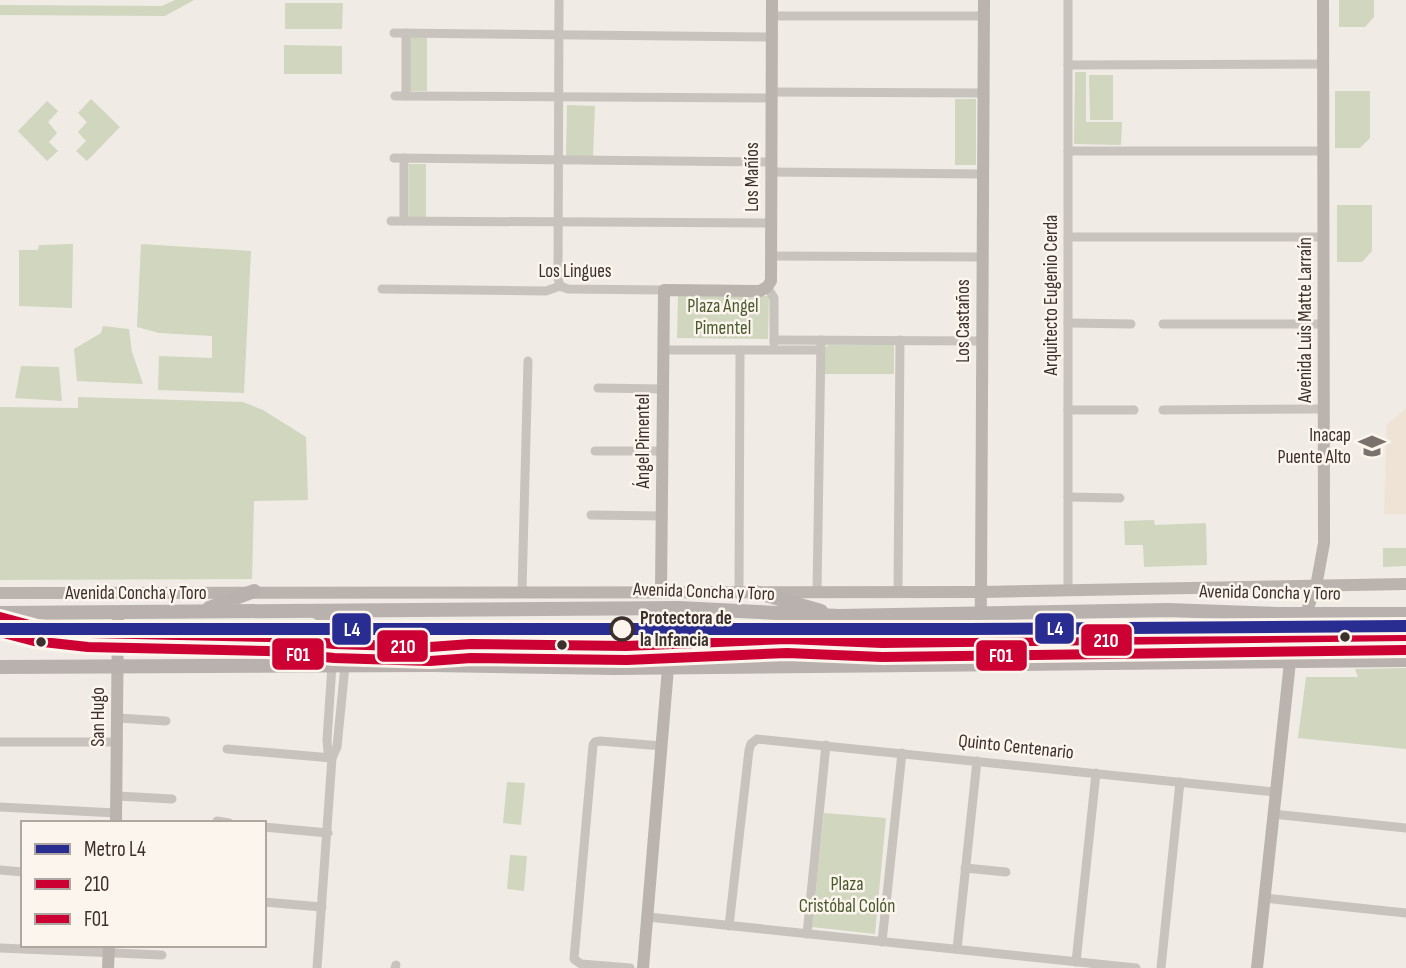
<svg xmlns="http://www.w3.org/2000/svg" width="1406" height="968" font-family="'Sofia Sans Condensed',sans-serif">
	<rect width="100%" height="100%" fill="#f0ebe5"/>
	<g fill="#d1d6bf">
		<path d="M175,0H194L165,16L0,15V5L162,6Z"/>
		<path d="M1339,0H1374V17L1365,27H1339Z"/>
		<path d="M285,3H343L342,29H285Z"/>
		<rect x="410" y="37" width="17" height="54"/>
		<path d="M284,45L342,46V74H284Z"/>
		<path d="M1075,72H1086V122H1122L1121,145L1074,144Z"/>
		<path d="M1089,75H1113V120H1090Z"/>
		<path d="M1335,91H1370V138L1360,148H1335Z"/>
		<path d="M91,99L120,127L87,161L76,151L86,141L78,132L87,122L78,113Z"/>
		<rect x="955" y="99" width="21" height="66"/>
		<path d="M47,101L58,111L48,122L57,133L49,142L58,151L47,161L18,131Z"/>
		<path d="M567,105L595,106L593,156H566Z"/>
		<rect x="409" y="164" width="17" height="53"/>
		<path d="M1337,205H1372V251L1362,262H1337Z"/>
		<path d="M73,244L72,308L19,306V250H38L39,245Z"/>
		<path d="M141,244L251,251L244,393L158,390L159,356L212,358V336L159,333L137,327Z"/>
		<path d="M678,295L769,296L768,339L677,338Z"/>
		<path d="M103,326L129,329L132,352L143,384L77,381L74,349L101,333Z"/>
		<path d="M828,345H894V374H824L825,348Z"/>
		<path d="M21,366L59,367L62,401L15,398Z"/>
		<path d="M78,397L243,402L263,410L306,437L308,500L254,501L252,579L0,580V407L78,408Z"/>
		<path d="M1154,520L1155,525L1206,523L1207,565L1144,567L1143,545H1125L1124,521Z"/>
		<path d="M1383,548H1406V566L1383,567Z"/>
		<path d="M1406,668V749L1298,738L1306,677H1358L1355,669Z"/>
		<path d="M507,782L525,783L521,825L503,823Z"/>
		<path d="M824,813L886,818L875,934L812,927Z"/>
		<path d="M510,855L527,856L524,891L507,889Z"/>
	</g>
	<path fill="#eee3d5" d="M1406,408V514H1384L1387,425Z"/>
	<g fill="none" stroke-linecap="round" stroke-linejoin="round">
		<g stroke="#c9c3be" stroke-width="9">
			<path d="M559,0L558,278L560,286"/>
			<path d="M772,16H984"/>
			<path d="M394,33L772,37"/>
			<path d="M1068,65L1323,64"/>
			<path d="M772,92L984,93"/>
			<path d="M395,96L772,98"/>
			<path d="M406,96V33"/>
			<path d="M1068,151H1323"/>
			<path d="M394,158L771,162"/>
			<path d="M771,172L983,174"/>
			<path d="M391,221L771,223"/>
			<path d="M404,221V158"/>
			<path d="M1068,237H1324"/>
			<path d="M771,256L983,257"/>
			<path d="M767,287L774,298V343"/>
			<path d="M382,289L546,291L560,286L568,289L664,290"/>
			<path d="M1068,323L1131,324"/>
			<path d="M1163,324H1324"/>
			<path d="M774,340L983,341"/>
			<path d="M663,350H820"/>
			<path d="M598,388L663,389"/>
			<path d="M1068,410H1134"/>
			<path d="M1163,410L1324,409"/>
			<path d="M595,451H662"/>
			<path d="M1068,497L1120,498"/>
			<path d="M591,515L662,516"/>
			<path d="M1068,590V0"/>
			<path d="M522,591L528,361"/>
			<path d="M739,592L740,350"/>
			<path d="M817,592L821,340"/>
			<path d="M898,592L900,340"/>
			<path d="M332,665L327,740L328,751L332,758"/>
			<path d="M118,718L166,721"/>
			<path d="M0,742H118"/>
			<path d="M227,749L332,758"/>
			<path d="M117,796L172,799"/>
			<path d="M0,807L116,813"/>
			<path d="M1273,814L1406,828"/>
			<path d="M217,821L229,823"/>
			<path d="M264,827L328,833"/>
			<path d="M965,868L1006,872"/>
			<path d="M0,870L23,872"/>
			<path d="M1264,898L1406,913"/>
			<path d="M264,902L322,907"/>
			<path d="M648,917L1136,968"/>
			<path d="M729,926L749,750L751,744L757,739L1275,792"/>
			<path d="M807,934L826,745"/>
			<path d="M882,942L902,753"/>
			<path d="M0,948L162,955"/>
			<path d="M957,949L977,761"/>
			<path d="M1076,962L1096,773"/>
			<path d="M317,968L332,758L337,747L345,666"/>
			<path d="M395,968L396,965"/>
			<path d="M630,968L581,964L574,959L593,745L595,742L600,741L662,746"/>
			<path d="M1161,968L1180,782"/>
		</g>
		<g stroke="#bab3ae" stroke-width="12">
			<path d="M661,592L664,290L760,291L767,287L771,281L772,0"/>
			<path d="M0,593L981,592L1406,584"/>
			<path d="M955,663C985,648 980,622 981,592L984,0"/>
			<path d="M116,823L118,612"/>
			<path d="M108,968L109,945"/>
			<path d="M643,968L668,668"/>
			<path d="M1257,968L1290,662L1317,581L1324,543L1323,0"/>
		</g>
		<g stroke="#b8b1ad" stroke-width="14">
			<path d="M755,592L821,611"/>
			<path d="M209,608L254,591"/>
			<path d="M0,613L679,608L839,616L1168,610L1277,614H1406"/>
			<path d="M994,653C989,635 999,625 1011,613"/>
			<path d="M313,665C337,649 347,626 314,611"/>
			<path d="M0,667L432,665L613,668L1406,660"/>
		</g>
		<defs>
			<path id="bus-1" d="M0,617L37,627L90,633L269,637L334,644L430,647L471,644L626,646L787,639L882,643L1406,636"/>
			<path id="bus-2" d="M0,632L34,641L88,647L268,651L334,658L430,661L471,658L627,660L787,653L882,657L1406,650"/>
		</defs>
		<use href="#bus-1" stroke="#fbf5ee" stroke-width="16"/>
		<use href="#bus-2" stroke="#fbf5ee" stroke-width="16"/>
		<use href="#bus-1" stroke="#c03" stroke-width="10"/>
		<use href="#bus-2" stroke="#c03" stroke-width="10"/>
		<defs>
			<path id="metro-1" d="M0,629H968L1406,626"/>
		</defs>
		<use href="#metro-1" stroke="#fbf5ee" stroke-width="18"/>
		<use href="#metro-1" stroke="#292d91" stroke-width="12"/>
	</g>
	<defs>
		<symbol id="university-bare" viewBox="-9 -9 18 18"><path d="M0-5L7-2L0 1L-7-2ZM-4 1L0 2.5L4 1V4Q0 6-4 4Z" fill="#7a716c" stroke="#fbf5ee" stroke-width="2.5" paint-order="stroke"/></symbol>
	</defs>
	<g fill-rule="evenodd">
		<use href="#university-bare" x="1353" y="427" width="38" height="38"/>
	</g>
	<circle fill="#fbf5ee" stroke="#3b302b" stroke-width="3.5" cx="622" cy="629" r="11"/>
	<g fill="#3b302b" stroke="#fbf5ee" stroke-width="2.5">
		<circle cx="1345" cy="637" r="6"/>
		<circle cx="41" cy="642" r="6"/>
		<circle cx="562" cy="645" r="6"/>
	</g>
	<g text-anchor="middle" dominant-baseline="central" stroke-width="5" stroke-linejoin="round" paint-order="stroke">
		<g font-size="19" fill="#3b302b" stroke="#fbf5ee">
			<text transform="translate(752 177) rotate(-90)">Los Mañíos</text>
			<text x="575" y="271">Los Lingues</text>
			<text transform="translate(1051 295) rotate(-90)">Arquitecto Eugenio Cerda</text>
			<text transform="translate(1305 320) rotate(-90)">Avenida Luis Matte Larraín</text>
			<text transform="translate(963 321) rotate(-90)">Los Castaños</text>
			<text transform="translate(643 441) rotate(-90)">Ángel Pimentel</text>
			<text transform="translate(704 592) rotate(2)">Avenida Concha y Toro</text>
			<text x="136" y="593">Avenida Concha y Toro</text>
			<text transform="translate(1270 593) rotate(1)">Avenida Concha y Toro</text>
			<text transform="translate(98 717) rotate(-90)">San Hugo</text>
			<text transform="translate(1016 747) rotate(6)">Quinto Centenario</text>
		</g>
		<g font-size="19" fill="#4a5a2e" stroke="#fbf5ee">
			<text x="723" y="306">Plaza Ángel<tspan x="723" dy="22">Pimentel</tspan></text>
			<text x="847" y="884">Plaza<tspan x="847" dy="22">Cristóbal Colón</tspan></text>
		</g>
		<g font-size="19" fill="#3b302b" stroke="#fbf5ee" text-anchor="end">
			<text x="1351" y="435">Inacap<tspan x="1351" dy="22">Puente Alto</tspan></text>
		</g>
		<g font-size="19" font-weight="bold" fill="#3b302b" stroke="#fbf5ee" text-anchor="start">
			<text x="640" y="618">Protectora de<tspan x="640" dy="22">la Infancia</tspan></text>
		</g>
	</g>
	<g stroke="#fbf5ee" stroke-width="2.5">
		<rect x="1034" y="612" width="41" height="33" rx="7" fill="#292d91"/>
		<rect x="331" y="612" width="41" height="34" rx="7" fill="#292d91"/>
		<rect x="1080" y="623" width="53" height="34" rx="7" fill="#c03"/>
		<rect x="376" y="629" width="53" height="34" rx="7" fill="#c03"/>
		<rect x="271" y="637" width="54" height="34" rx="7" fill="#c03"/>
		<rect x="975" y="639" width="53" height="33" rx="7" fill="#c03"/>
	</g>
	<g font-size="19" text-anchor="middle" font-weight="bold" fill="#fff">
		<text x="1055" y="635">L4</text>
		<text x="352" y="636">L4</text>
		<text x="1106" y="647">210</text>
		<text x="403" y="653">210</text>
		<text x="298" y="661">F01</text>
		<text x="1001" y="662">F01</text>
	</g>
	<rect x="21" y="821" width="245" height="126" fill="#fbf5ee" stroke="#aea6a0" stroke-width="2"/>
	<rect x="35" y="844" width="35" height="10" fill="#292d91" stroke="#aea6a0" stroke-width="2"/>
	<text x="84" y="856" font-size="21" fill="#3b302b">Metro L4</text>
	<rect x="35" y="879" width="35" height="10" fill="#cc0033" stroke="#aea6a0" stroke-width="2"/>
	<text x="84" y="891" font-size="21" fill="#3b302b">210</text>
	<rect x="35" y="914" width="35" height="10" fill="#cc0033" stroke="#aea6a0" stroke-width="2"/>
	<text x="84" y="926" font-size="21" fill="#3b302b">F01</text>
</svg>
